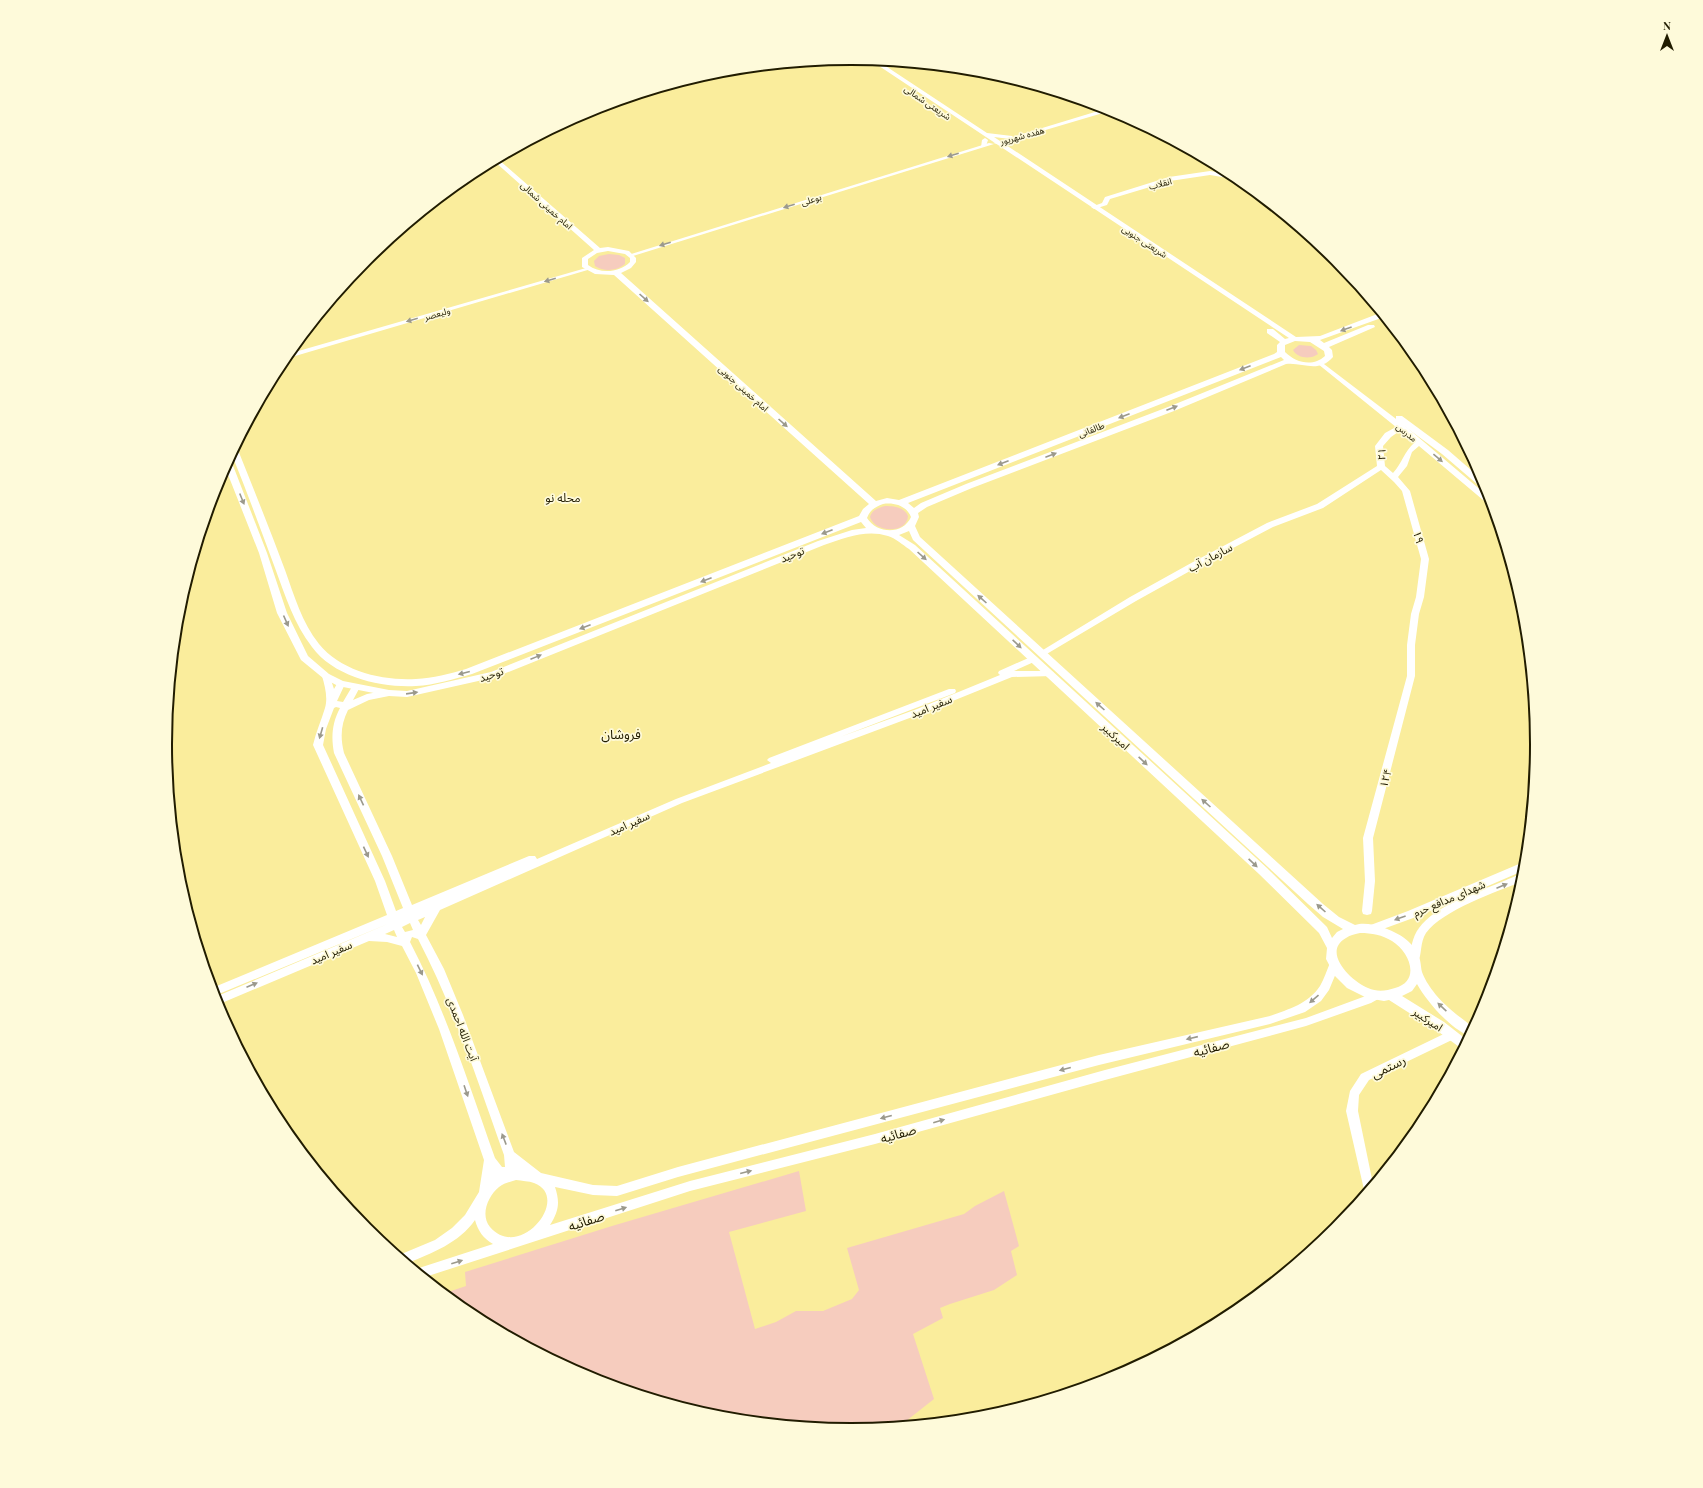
<svg xmlns="http://www.w3.org/2000/svg" width="1703" height="1488" font-family="'Playfair Display','Noto Sans Arabic',serif">
	<rect width="100%" height="100%" fill="#faed9c"/>
	<g fill="#f6ccbe">
		<path d="M609,254L619,255L625,258V264C617,271 604,272 595,266L594,261L599,256Z"/>
		<path d="M1299,345L1311,346L1316,350L1318,354C1310,360 1297,358 1293,350Z"/>
		<path d="M885,506C894,506 904,507 908,516C907,534 875,533 870,517C872,510 878,508 885,506Z"/>
		<path d="M799,1171L806,1211L729,1232L755,1329L776,1322L796,1311H823L852,1299L859,1290L847,1248L964,1214L975,1206L1004,1191L1019,1246L1011,1251L1017,1275L994,1290L950,1304L940,1308L943,1318L913,1334L934,1399L901,1425L851,1430L717,1417L589,1378L470,1314L445,1293L466,1286L465,1272L612,1226Z"/>
	</g>
	<g fill="none" stroke-linecap="round" stroke-linejoin="round">
		<g fill="#fff" fill-rule="evenodd">
			<path d="M1108,108L1113,110L998,144L993,143Z"/>
			<path d="M989,143L994,144L633,256L628,255Z"/>
			<path d="M1210,171L1227,174L1231,173L1235,175L1228,178L1210,175L1170,181L1110,199L1107,205L1094,209L1091,207L1102,203L1105,197L1169,177Z"/>
			<path d="M586,268L591,269L285,359L288,354Z"/>
			<path d="M1320,361L1404,425L1490,498L1492,505H1489L1419,446L1412,452L1407,466L1398,477L1410,491L1429,559L1424,597L1419,614L1415,645V676L1373,838L1375,881L1372,911L1371,914L1367,915L1363,914L1362,911L1365,881L1363,838L1407,676V645L1411,614L1416,597L1421,559L1402,491L1394,482L1381,470L1323,508L1273,527L1199,566L1136,601L1045,655L1042,656L1038,653L1130,597L1193,562L1267,523L1317,504L1377,466L1375,446L1385,433L1396,427L1318,364V362ZM1401,430L1415,442C1403,453 1403,462 1393,473L1385,466L1383,446L1391,437Z"/>
			<path d="M1396,416H1402L1448,450L1486,483L1488,490H1484L1442,454L1396,420Z"/>
			<path d="M1033,656L1036,657L1037,659L1036,661L1014,671H1050L1053,672L1054,674L1053,676L1012,677L923,713L682,803L440,910L426,935L444,969L463,1015L514,1152L541,1173L593,1185L617,1186L678,1167L1099,1055L1270,1016C1289,1009 1308,1004 1320,986C1324,979 1327,970 1330,963L1334,962L1338,963L1339,966L1329,990L1321,1001L1305,1012L1270,1024L1099,1065L678,1177L617,1196L593,1195L555,1187C560,1202 559,1211 550,1225L690,1181L875,1134L1105,1070L1306,1018L1363,997L1376,991L1380,992L1381,995L1380,998L1371,1003L1306,1026L1105,1080L875,1144L690,1191L425,1277L416,1269L493,1244C483,1238 478,1231 475,1220C459,1243 432,1253 408,1263L399,1255L435,1240L452,1228L465,1215L479,1192L484,1160L439,1029L416,973L402,946L387,942L369,941L217,1005L215,997L390,923L214,996L212,988L387,915L375,881L313,745C316,732 321,721 325,708C328,698 325,686 322,676L323,674H329L334,689L338,682H344L345,684L337,701L343,702L353,685L356,684L360,687L353,700L367,694L389,690L393,693L389,696L369,700L348,710C341,724 340,737 344,753L392,856L412,905L529,856H535L537,859L676,799L771,763L767,760L769,758L949,689H955L956,691L955,693L840,737L917,709L1000,675L998,673L999,671ZM336,707L340,708C332,723 331,737 334,753L382,856L403,908L396,911L385,881L323,745L326,729L334,708ZM425,917L421,925L418,920ZM410,923L413,930L405,932L402,927ZM394,930L397,937L385,934ZM412,937L418,939C454,1008 478,1082 504,1155L505,1167H502L495,1158C469,1085 446,1011 410,942ZM516,1180C522,1181 529,1181 534,1183C572,1197 520,1262 490,1227C480,1215 488,1196 499,1187C504,1183 510,1182 516,1180Z"/>
			<path d="M1526,861L1525,870L1416,917L1372,933L1368,932L1367,929L1368,926L1408,911Z"/>
			<path d="M1525,873L1523,881C1496,892 1443,910 1426,933C1420,942 1422,954 1418,963L1414,964L1410,963L1409,960C1411,949 1412,937 1419,928C1435,906 1474,893 1499,883C1507,880 1516,875 1525,873Z"/>
			<path d="M1452,1030L1456,1032L1457,1035L1456,1038L1369,1080L1359,1095L1358,1111L1373,1184L1365,1194L1346,1111L1350,1091L1361,1074Z"/>
		</g>
		<g fill="#fff" fill-rule="evenodd">
			<path d="M870,60L878,61L987,133L1012,136L1013,137L1010,139L994,137L1296,337L1320,336L1380,313L1384,317L1320,340L1324,343L1368,325H1374L1375,327L1329,347L1332,350L1333,357C1318,374 1303,362 1286,364L1174,411L972,488L927,507L918,513L919,517L915,526L920,537L1323,904L1339,917L1355,925C1364,922 1374,925 1382,927C1399,933 1415,942 1420,960C1421,964 1421,969 1422,972C1424,978 1429,986 1433,991C1443,1005 1460,1017 1474,1028L1469,1036C1450,1028 1427,1002 1417,984L1412,991L1402,996L1444,1022L1467,1040L1462,1049L1436,1030L1389,1000L1384,1001L1367,998L1347,988L1335,976L1326,959L1327,948L1319,933L1259,874L909,549C903,545 895,538 888,536C866,529 845,538 824,545L496,677L407,697L389,696L338,686L323,678L301,660L277,613L259,553L225,467L229,461L232,463L267,553L287,613L308,656L329,674L343,681L389,690L407,691L491,672L818,541L852,530L866,528L861,522L472,674C454,679 435,685 416,686C381,688 334,677 312,647C294,624 285,595 275,568C261,530 247,492 232,455L236,448L238,450L244,465C258,500 272,535 285,570C294,595 302,623 319,644C341,671 382,681 416,679C433,678 450,674 466,669L859,516L863,509L869,504L614,275L595,274L582,267V258L594,250L494,161L498,159L600,248L608,247L629,251L636,258V262L631,268L621,273L876,501L887,498L899,500L1274,354L1277,352V345L1280,342L1267,333V329H1273L1285,339L1289,338ZM608,251L625,254L630,258V262C619,273 600,274 588,265V259L597,253ZM1295,341L1310,342L1324,351L1325,356C1313,367 1296,363 1285,352V345ZM1281,357L1284,360L1168,407L966,484L921,503L914,508L908,503ZM883,504C894,502 907,506 911,517C903,535 877,534 867,518C870,510 875,507 883,504ZM909,531L913,540L1308,904L1323,917L1343,929L1337,932L1332,938L1327,927L1267,868L915,545L899,535ZM1360,933C1372,933 1382,935 1392,941C1410,952 1421,981 1395,988C1386,991 1377,992 1368,988C1352,982 1321,952 1346,938C1350,935 1356,934 1360,933Z"/>
			<path d="M985,138L988,140L986,146L981,147L982,140Z"/>
		</g>
	</g>
	<defs><path id="oneway-solid" d="M-6-.8H1V-3.2L6.5 0L1 3.2V.8H-6Z"/></defs>
	<g fill="#9b998c">
		<use href="#oneway-solid" transform="translate(953 155) rotate(163)"/>
		<use href="#oneway-solid" transform="translate(789 206) rotate(163)"/>
		<use href="#oneway-solid" transform="translate(665 244) rotate(163)"/>
		<use href="#oneway-solid" transform="translate(550 280) rotate(164)"/>
		<use href="#oneway-solid" transform="translate(644 298) rotate(42)"/>
		<use href="#oneway-solid" transform="translate(412 320) rotate(164)"/>
		<use href="#oneway-solid" transform="translate(1346 329) rotate(160)"/>
		<use href="#oneway-solid" transform="translate(1245 368) rotate(159)"/>
		<use href="#oneway-solid" transform="translate(1172 408) rotate(-21)"/>
		<use href="#oneway-solid" transform="translate(1124 416) rotate(159)"/>
		<use href="#oneway-solid" transform="translate(783 423) rotate(42)"/>
		<use href="#oneway-solid" transform="translate(1051 455) rotate(-21)"/>
		<use href="#oneway-solid" transform="translate(1438 458) rotate(40)"/>
		<use href="#oneway-solid" transform="translate(1003 463) rotate(159)"/>
		<use href="#oneway-solid" transform="translate(242 499) rotate(68)"/>
		<use href="#oneway-solid" transform="translate(827 532) rotate(159)"/>
		<use href="#oneway-solid" transform="translate(922 556) rotate(42)"/>
		<use href="#oneway-solid" transform="translate(706 580) rotate(159)"/>
		<use href="#oneway-solid" transform="translate(982 599) rotate(-138)"/>
		<use href="#oneway-solid" transform="translate(286 621) rotate(66)"/>
		<use href="#oneway-solid" transform="translate(585 627) rotate(159)"/>
		<use href="#oneway-solid" transform="translate(1017 644) rotate(43)"/>
		<use href="#oneway-solid" transform="translate(536 657) rotate(-22)"/>
		<use href="#oneway-solid" transform="translate(464 673) rotate(166)"/>
		<use href="#oneway-solid" transform="translate(412 693) rotate(-8)"/>
		<use href="#oneway-solid" transform="translate(1100 706) rotate(-138)"/>
		<use href="#oneway-solid" transform="translate(321 733) rotate(106)"/>
		<use href="#oneway-solid" transform="translate(1143 761) rotate(43)"/>
		<use href="#oneway-solid" transform="translate(361 800) rotate(-115)"/>
		<use href="#oneway-solid" transform="translate(1206 803) rotate(-138)"/>
		<use href="#oneway-solid" transform="translate(366 852) rotate(65)"/>
		<use href="#oneway-solid" transform="translate(1253 863) rotate(43)"/>
		<use href="#oneway-solid" transform="translate(1502 886) rotate(-23)"/>
		<use href="#oneway-solid" transform="translate(1321 908) rotate(-138)"/>
		<use href="#oneway-solid" transform="translate(1400 918) rotate(160)"/>
		<use href="#oneway-solid" transform="translate(420 970) rotate(64)"/>
		<use href="#oneway-solid" transform="translate(252 985) rotate(-23)"/>
		<use href="#oneway-solid" transform="translate(1314 999) rotate(139)"/>
		<use href="#oneway-solid" transform="translate(1442 1007) rotate(-137)"/>
		<use href="#oneway-solid" transform="translate(1192 1038) rotate(167)"/>
		<use href="#oneway-solid" transform="translate(1065 1069) rotate(165)"/>
		<use href="#oneway-solid" transform="translate(466 1091) rotate(71)"/>
		<use href="#oneway-solid" transform="translate(886 1117) rotate(165)"/>
		<use href="#oneway-solid" transform="translate(939 1121) rotate(-16)"/>
		<use href="#oneway-solid" transform="translate(504 1139) rotate(-111)"/>
		<use href="#oneway-solid" transform="translate(746 1172) rotate(-14)"/>
		<use href="#oneway-solid" transform="translate(621 1209) rotate(-18)"/>
		<use href="#oneway-solid" transform="translate(457 1262) rotate(-17)"/>
	</g>
	<g text-anchor="middle" dominant-baseline="central" stroke-width="3.5" stroke-linejoin="round" paint-order="stroke">
		<g font-size="9" fill="#211c00" stroke="#fefada">
			<text transform="translate(928 102) rotate(34)">شریعتی شمالی</text>
			<text transform="translate(1022 135) rotate(-15)">هفده شهریور</text>
			<text transform="translate(1160 183) rotate(-14)">انقلاب</text>
			<text transform="translate(811 199) rotate(-17)">بوعلی</text>
			<text transform="translate(547 205) rotate(42)">امام خمینی شمالی</text>
			<text transform="translate(1145 241) rotate(33)">شریعتی جنوبی</text>
			<text transform="translate(437 313) rotate(-16)">ولیعصر</text>
			<text transform="translate(744 388) rotate(42)">امام خمینی جنوبی</text>
			<text transform="translate(1091 429) rotate(-21)">طالقانی</text>
			<text transform="translate(1407 432) rotate(39)">مدرس</text>
		</g>
		<g font-size="11" fill="#211c00" stroke="#fefada">
			<text transform="translate(1381 454) rotate(-88)">۲۱</text>
			<text transform="translate(1419 537) rotate(74)">۱۹</text>
			<text transform="translate(792 554) rotate(-22)">توحید</text>
			<text transform="translate(1210 557) rotate(-28)">سازمان آب</text>
			<text transform="translate(491 674) rotate(-19)">توحید</text>
			<text transform="translate(931 706) rotate(-22)">سفیر امید</text>
			<text transform="translate(1116 736) rotate(43)">امیرکبیر</text>
			<text transform="translate(1385 778) rotate(-75)">۱۲۴</text>
			<text transform="translate(629 823) rotate(-24)">سفیر امید</text>
			<text transform="translate(1449 898) rotate(-23)">شهدای مدافع حرم</text>
			<text transform="translate(331 952) rotate(-23)">سفیر امید</text>
			<text transform="translate(1428 1019) rotate(33)">امیرکبیر</text>
			<text transform="translate(463 1029) rotate(69)">آیت الله احمدی</text>
		</g>
		<g font-size="12" fill="#211c00" stroke="#fefada">
			<text x="563" y="497">محله نو</text>
		</g>
		<g font-size="13" fill="#211c00" stroke="#fefada">
			<text x="621" y="733">فروشان</text>
		</g>
		<g font-size="13" fill="#211c00" stroke="#fefada">
			<text transform="translate(1211 1047) rotate(-15)">صفائیه</text>
			<text transform="translate(1388 1066) rotate(-26)">رستمی</text>
			<text transform="translate(898 1133) rotate(-16)">صفائیه</text>
			<text transform="translate(586 1220) rotate(-18)">صفائیه</text>
		</g>
	</g>
	<path d="M0 0H1703V1488H0ZM172 744a679 679 0 1 1 1358 0a679 679 0 1 1-1358 0Z" fill="#fefada" fill-rule="evenodd"/>
	<path fill="none" stroke="#211c00" stroke-width="2" d="M172 744a679 679 0 1 1 1358 0a679 679 0 1 1-1358 0Z"/>
	<g transform="translate(1667 36)" stroke="#fefada" stroke-width="3" paint-order="stroke">
	<path d="M0-3L7 15L0 10L-7 15Z" fill="#211c00"/>
	<text y="-6" font-size="11" font-weight="bold" text-anchor="middle" fill="#211c00">N</text>
	</g>
</svg>
